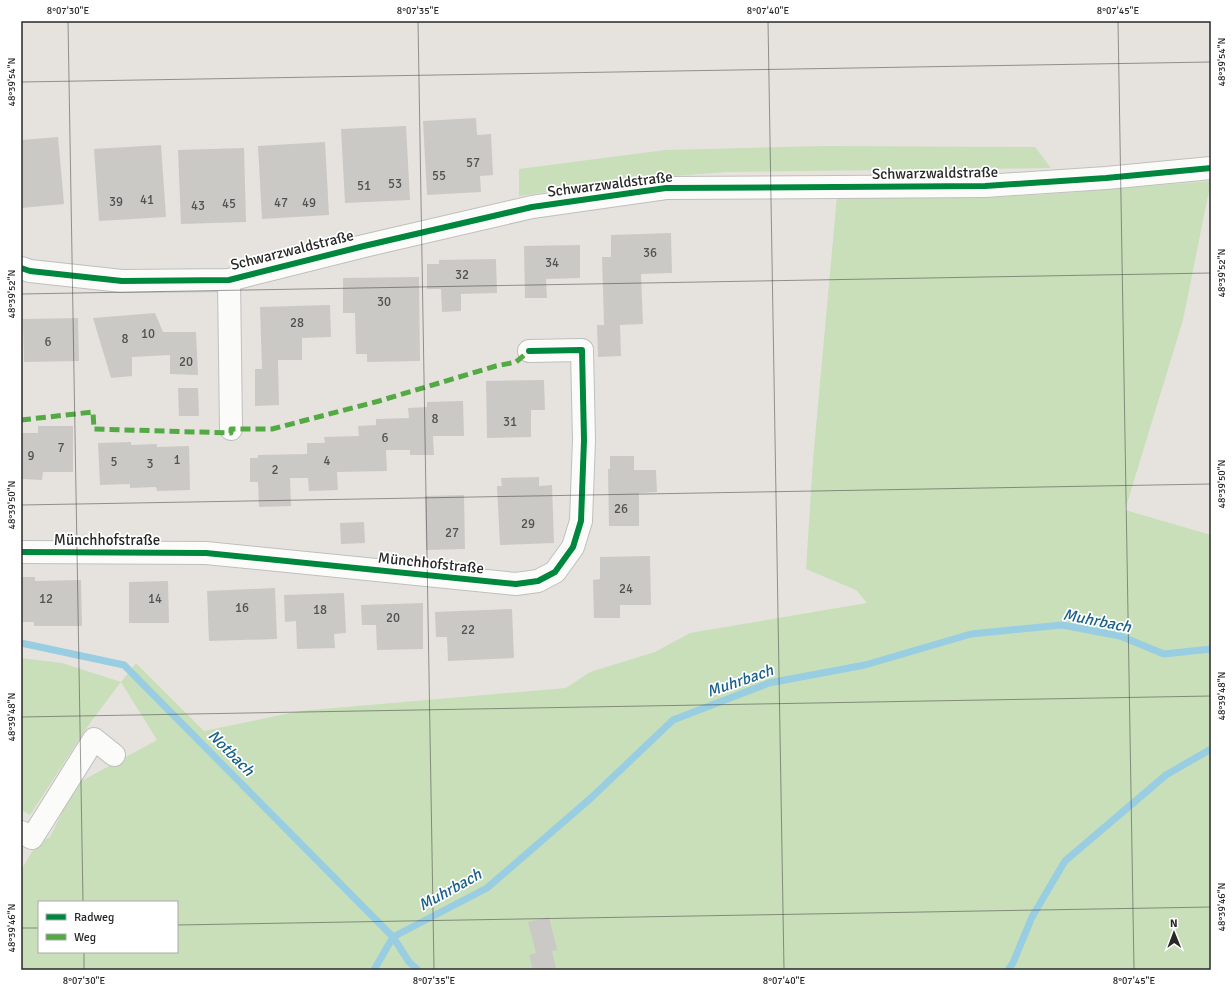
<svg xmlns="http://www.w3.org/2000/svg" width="1232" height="991" font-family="Signika,sans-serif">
	<rect width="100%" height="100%" fill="#e6e3de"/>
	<g fill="#c8dfba" fill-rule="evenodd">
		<path d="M825,146L1035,147L1051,168L728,172L645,178L519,196V169L665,150Z"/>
		<path d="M1211,181L1183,320L1125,510L1211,535V970H21V870L36,845L50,837L76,784L157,740L121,682L90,723L30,815L21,810V658L62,663L121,682L136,663L204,731L300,711L566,688L590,672L655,652L690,633L867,603L856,590L806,569L813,460L837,196L974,198L1051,194ZM39,902H177V952H39Z"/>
	</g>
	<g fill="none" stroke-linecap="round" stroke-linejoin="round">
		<g stroke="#98cde2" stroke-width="7">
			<path d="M21,643L124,665L393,937L409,962L418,970"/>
			<path d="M393,937L487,888L591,798L673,720L769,683L865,665L971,634L1062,625L1120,636L1164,654L1211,649"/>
			<path d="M374,970L393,937"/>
			<path d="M1008,970L1013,963L1032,917L1065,861L1166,775L1211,749"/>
		</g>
	</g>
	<g fill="#cbc9c5">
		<path d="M476,118L477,135L491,134L493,175L480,176L481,192L427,195L423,121Z"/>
		<path d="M406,126L410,200L345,203L341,129Z"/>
		<path d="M58,137L64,204L21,208V140Z"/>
		<path d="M325,142L329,215L262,219L258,146Z"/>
		<path d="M161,145L166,217L99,221L94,149Z"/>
		<path d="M244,148L246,222L181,224L178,150Z"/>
		<path d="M671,233L672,273L641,274L643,324L620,325L621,356L598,357L597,325H604L602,257H611V235Z"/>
		<path d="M580,245V278L546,279L547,298H525L524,246Z"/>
		<path d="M496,259L497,293L461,294V311L442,312L441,289H427V264H439V260Z"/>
		<path d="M419,277L420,361L367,362V354H356L355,313H343V278Z"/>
		<path d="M330,305L331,337L302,338V360H278L279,405L255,406V369H262L260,307Z"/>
		<path d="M155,313L163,332H196L198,375L170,374V355L132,357V376L111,378L93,318Z"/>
		<path d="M78,318L79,361L24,362L23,319Z"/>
		<path d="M544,380L545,410H531V437L487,438L486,381Z"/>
		<path d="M178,388H198L199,416H179Z"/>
		<path d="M463,401L464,436H433L434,455H410V450H386L387,471L337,472L338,490L309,491L308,478H290L291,506L259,507L258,482H250V458H258V455L307,454V443H325L324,437L359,436L358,426L376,425V419L409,418L408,408L427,407V402Z"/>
		<path d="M38,426H73V472H43L42,480L21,479V433H38Z"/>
		<path d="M131,442V445L157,444V447L189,446L190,490L157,491L156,487L130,488V484L100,485L98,443Z"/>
		<path d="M610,456H634V470H656L657,492L639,493V526H609L608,469H610Z"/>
		<path d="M539,477V486L552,485L554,543L500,545L497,486H502L501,478Z"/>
		<path d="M464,495L465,549L426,550L425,496Z"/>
		<path d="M364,522L365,543L341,544L340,523Z"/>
		<path d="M650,556L651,605H620V618H594L593,580L600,579V557Z"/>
		<path d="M21,577H35V581L81,580L82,626H34V622H21Z"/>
		<path d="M168,581L169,623H129V582Z"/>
		<path d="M275,588L277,639L209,641L207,591Z"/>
		<path d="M344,593L346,633L334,634L335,648L297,649L296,621L285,622L284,595Z"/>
		<path d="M423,603V649L377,650L376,625H362L361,605Z"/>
		<path d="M512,609L514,658L448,661L447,637H436L435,612Z"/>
		<path d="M549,917L557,950L552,951L556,968L533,970L529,955L536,953L528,922Z"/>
	</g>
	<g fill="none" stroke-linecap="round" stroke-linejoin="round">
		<defs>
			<g id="minor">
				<path d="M21,268L30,271L122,281L229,280L364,246L532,207L666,188L985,186L1106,178L1211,168"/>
				<path d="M229,280L231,429"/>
				<path d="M21,552L206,553L516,584L538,581L555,572L573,547L581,521L584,440L582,350L529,351"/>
				<path d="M21,832L32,838L94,739L114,755"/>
			</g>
		</defs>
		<use href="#minor" stroke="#c0bfbf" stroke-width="24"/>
		<use href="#minor" stroke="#fbfbfa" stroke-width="22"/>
		<path stroke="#53aa44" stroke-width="5" stroke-dasharray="10 5" stroke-linecap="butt" d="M21,420L93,412L94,429L231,433V429H272L379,401L496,366L516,362L529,351"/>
		<defs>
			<g id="cycleway">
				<path d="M21,268L30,271L122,281L229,280L364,246L532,207L666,188L985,186L1106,178L1211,168"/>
				<path d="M21,552L206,553L516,584L538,581L555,572L573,547L581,521L584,440L582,350L529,351"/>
			</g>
		</defs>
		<use href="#cycleway" stroke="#fff" stroke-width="8"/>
		<use href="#cycleway" stroke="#00873e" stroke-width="6"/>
	</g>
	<path fill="none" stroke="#282828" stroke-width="1" stroke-opacity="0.45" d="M68,21L83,902M418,21L434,970M768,21L784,970M1118,21L1134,970M21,82L1211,62M21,294L1211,273M21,505L1211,484M21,717L1211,696M177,925L1211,907M21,928H39M84,952V970"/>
	<g text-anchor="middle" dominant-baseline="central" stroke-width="3.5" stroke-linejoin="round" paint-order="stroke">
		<g font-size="13" fill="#525251">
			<text x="473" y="163">57</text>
			<text x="439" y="176">55</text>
			<text x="395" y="184">53</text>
			<text x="364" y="186">51</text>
			<text x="147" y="200">41</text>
			<text x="116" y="202">39</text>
			<text x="281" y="203">47</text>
			<text x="309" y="203">49</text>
			<text x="229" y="204">45</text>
			<text x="198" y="206">43</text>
			<text x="650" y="253">36</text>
			<text x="552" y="263">34</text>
			<text x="462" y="275">32</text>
			<text x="384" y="302">30</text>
			<text x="297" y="323">28</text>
			<text x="148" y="334">10</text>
			<text x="125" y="339">8</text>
			<text x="48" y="342">6</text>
			<text x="186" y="362">20</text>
			<text x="435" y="419">8</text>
			<text x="510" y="422">31</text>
			<text x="385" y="438">6</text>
			<text x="61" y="448">7</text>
			<text x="31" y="456">9</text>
			<text x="177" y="460">1</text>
			<text x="327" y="461">4</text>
			<text x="114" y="462">5</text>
			<text x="150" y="464">3</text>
			<text x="275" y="470">2</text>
			<text x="621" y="509">26</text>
			<text x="528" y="524">29</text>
			<text x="452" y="533">27</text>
			<text x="626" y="589">24</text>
			<text x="46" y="599">12</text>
			<text x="155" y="599">14</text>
			<text x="242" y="608">16</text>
			<text x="320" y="610">18</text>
			<text x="393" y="618">20</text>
			<text x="468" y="630">22</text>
		</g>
		<g font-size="15" fill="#282828" stroke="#fff">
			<text transform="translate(935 173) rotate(-1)">Schwarzwaldstraße</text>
			<text transform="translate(610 184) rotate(-7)">Schwarzwaldstraße</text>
			<text transform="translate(292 250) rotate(-14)">Schwarzwaldstraße</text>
			<text x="107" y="540">Münchhofstraße</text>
			<text transform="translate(431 563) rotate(6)">Münchhofstraße</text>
		</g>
		<g font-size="16" font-style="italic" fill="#18618c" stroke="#fff">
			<text transform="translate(1097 621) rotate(11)">Muhrbach</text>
			<text transform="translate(740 681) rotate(-19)">Muhrbach</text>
			<text transform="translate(231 753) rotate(45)">Notbach</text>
			<text transform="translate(450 890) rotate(-29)">Muhrbach</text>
		</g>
	</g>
	<rect width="1232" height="991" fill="none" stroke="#ffffff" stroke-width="44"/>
	<rect x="38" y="901" width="140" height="52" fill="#ffffff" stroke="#a9a9a9"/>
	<rect x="46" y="914" width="20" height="6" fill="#00873e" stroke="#a9a9a9"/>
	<text x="74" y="921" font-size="12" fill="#282828">Radweg</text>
	<rect x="46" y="934" width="20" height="6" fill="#53aa44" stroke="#a9a9a9"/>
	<text x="74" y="941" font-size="12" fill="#282828">Weg</text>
	<g transform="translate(1174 933) rotate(359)" stroke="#ffffff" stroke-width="3" paint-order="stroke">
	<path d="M0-3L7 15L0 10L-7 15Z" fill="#282828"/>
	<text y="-6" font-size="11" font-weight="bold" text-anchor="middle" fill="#282828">N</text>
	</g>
	<rect x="22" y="22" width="1188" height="947" fill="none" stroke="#282828" stroke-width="1.5"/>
	<g font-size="10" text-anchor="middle" fill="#282828">
		<text x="68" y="14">8°07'30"E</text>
		<text x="418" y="14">8°07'35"E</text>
		<text x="768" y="14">8°07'40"E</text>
		<text x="1118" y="14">8°07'45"E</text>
		<text transform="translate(1221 62) rotate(-90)" y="4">48°39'54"N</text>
		<text transform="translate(11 82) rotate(-90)" y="4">48°39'54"N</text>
		<text transform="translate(1221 273) rotate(-90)" y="4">48°39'52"N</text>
		<text transform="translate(11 294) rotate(-90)" y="4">48°39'52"N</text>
		<text transform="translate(1221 484) rotate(-90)" y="4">48°39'50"N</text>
		<text transform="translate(11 505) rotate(-90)" y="4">48°39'50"N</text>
		<text transform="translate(1221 696) rotate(-90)" y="4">48°39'48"N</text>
		<text transform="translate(11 717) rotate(-90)" y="4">48°39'48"N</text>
		<text transform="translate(1221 907) rotate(-90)" y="4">48°39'46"N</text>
		<text transform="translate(11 928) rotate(-90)" y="4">48°39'46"N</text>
		<text x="84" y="984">8°07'30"E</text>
		<text x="434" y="984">8°07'35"E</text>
		<text x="784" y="984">8°07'40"E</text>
		<text x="1134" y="984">8°07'45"E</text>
	</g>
</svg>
